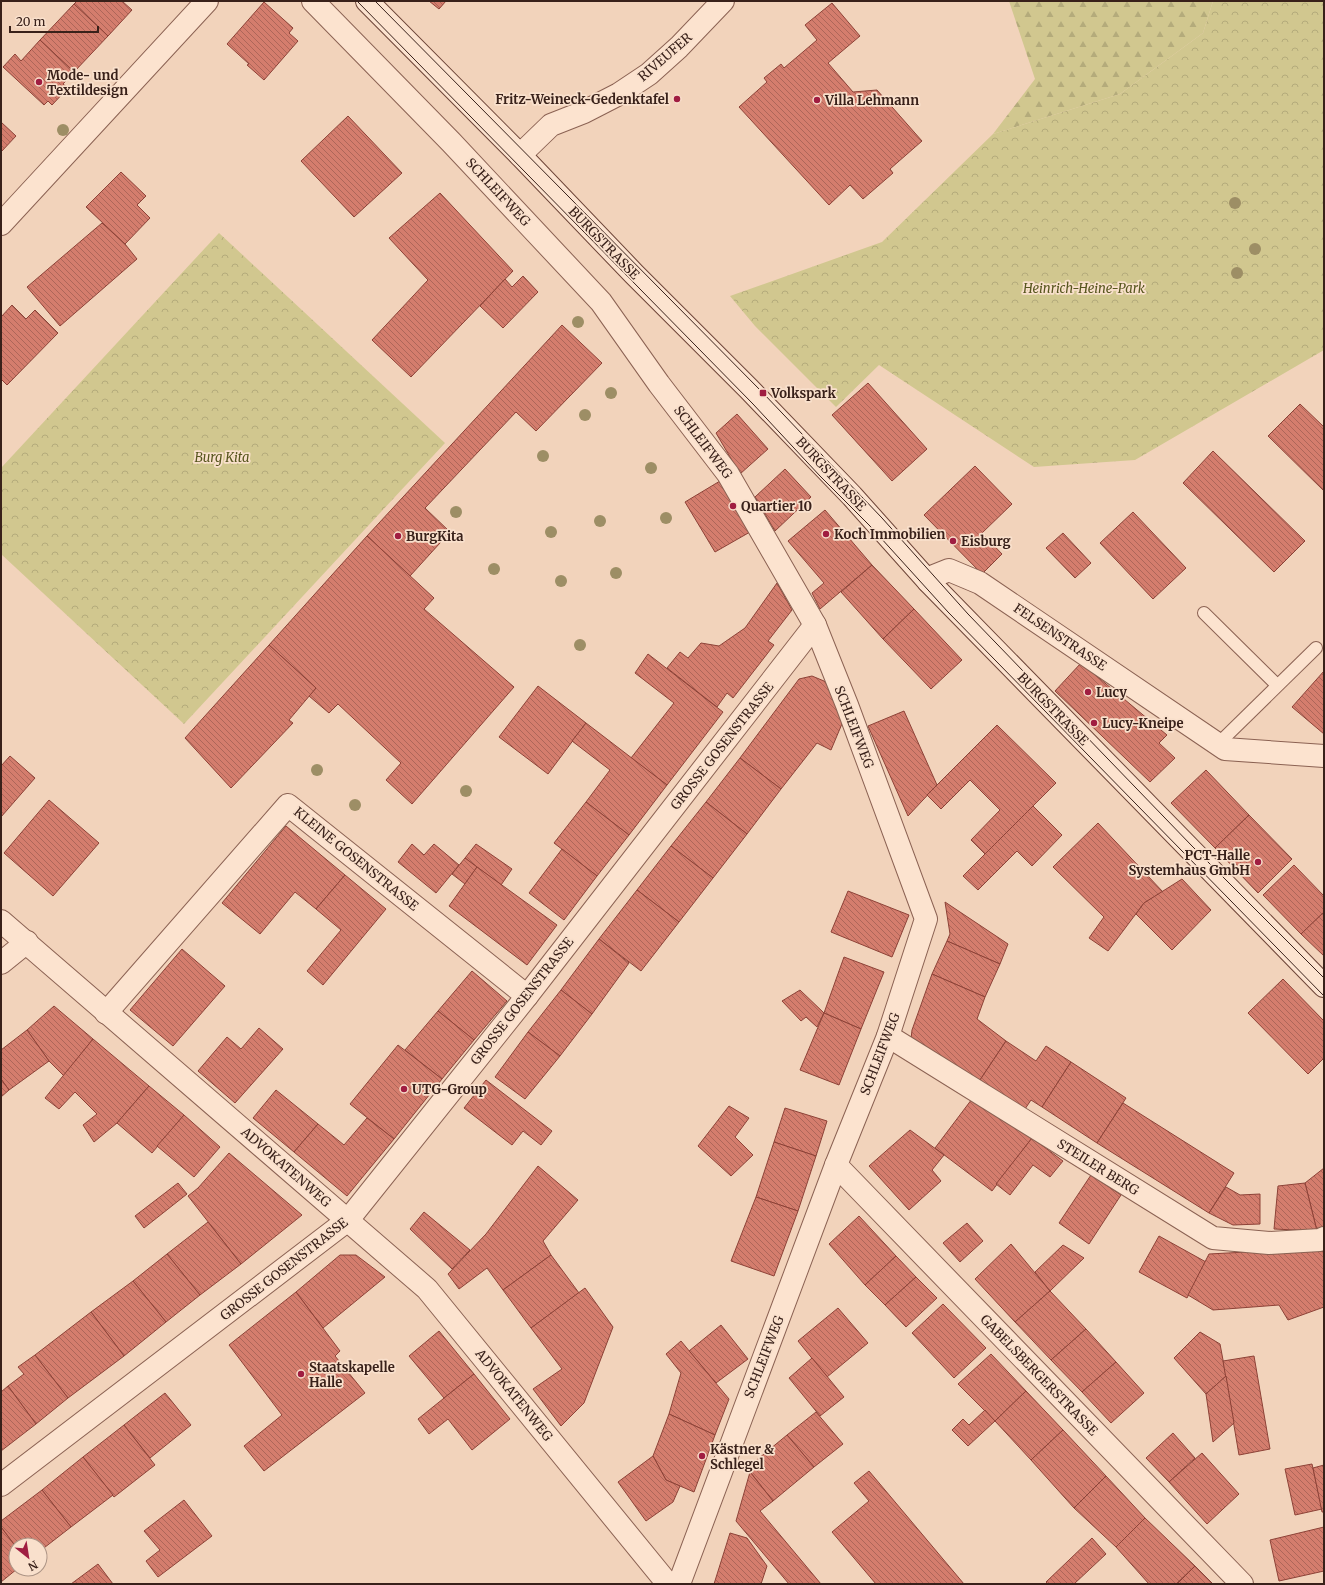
<svg xmlns="http://www.w3.org/2000/svg" width="1325" height="1585" font-family="Merriweather,serif">
	<defs>
		<pattern id="forest-firs" width="22" height="20" patternUnits="userSpaceOnUse"><rect width="22" height="20" fill="#d1c78f"/><path d="M5 1l3.5 6h-7zM16 11l3.5 6h-7z" fill="#b4ab7b"/></pattern>
		<pattern id="park-crowns" width="20" height="18" patternUnits="userSpaceOnUse"><rect width="20" height="18" fill="#d1c78f"/><path d="M2 6a3 3 0 1 1 6 0M12 15a3 3 0 1 1 6 0" fill="none" stroke="#b4ab7b"/></pattern>
		<pattern id="building-back-hatch" width="6" height="6" patternUnits="userSpaceOnUse"><rect width="6" height="6" fill="#d47d6d"/><path d="M-1 5l2 2M0 0l6 6M5-1l2 2" fill="none" stroke="#ad6659"/></pattern>
	</defs>
	<rect width="100%" height="100%" fill="#f2d3bb"/>
	<path fill="url(#forest-firs)" d="M1009,1H1213L1203,33L1120,94L993,134L1035,79Z"/>
	<g fill="url(#park-crowns)">
		<path d="M1213,1H1324V350L1135,460L1034,467L879,365L836,407L755,326L730,296L882,242L993,134L1120,94L1203,33Z"/>
		<path d="M219,233L445,443L184,724L1,554V468Z"/>
	</g>
	<g fill="url(#building-back-hatch)" stroke="#8d4237">
		<path d="M77,1H122L132,10L108,36L74,4Z"/>
		<path d="M429,1H446L439,9Z"/>
		<path d="M264,2L293,28L289,33L298,41L264,80L247,65L249,64L227,44Z"/>
		<path d="M832,3L860,36L828,63L853,92L877,90L922,141L890,169L893,173L863,199L850,185L829,205L739,107L767,82L764,78L781,64L784,68L817,40L805,25Z"/>
		<path d="M74,4L108,36L74,72L40,40Z"/>
		<path d="M40,40L74,72L63,84L68,88L52,105L48,101L44,105L3,67L15,54L21,61Z"/>
		<path d="M348,116L402,173L354,217L301,161Z"/>
		<path d="M1,122L16,136L1,152Z"/>
		<path d="M121,172L146,196L137,205L150,218L125,244L86,207Z"/>
		<path d="M440,193L513,271L411,377L372,340L428,280L389,238Z"/>
		<path d="M102,223L125,244L137,259L60,326L27,287Z"/>
		<path d="M523,276L538,292L503,328L480,306L505,279L512,287Z"/>
		<path d="M12,305L26,319L35,310L58,333L7,385L1,379V317Z"/>
		<path d="M562,325L602,363L536,431L516,412L425,508L450,532L410,576L367,536Z"/>
		<path d="M868,383L927,449L892,481L832,415Z"/>
		<path d="M1300,404L1324,427V491L1268,436Z"/>
		<path d="M737,414L768,449L740,474L716,433Z"/>
		<path d="M1213,451L1305,541L1274,572L1183,483Z"/>
		<path d="M975,466L1012,504L982,533L1002,554L982,574L924,515Z"/>
		<path d="M785,469L811,497L775,531L755,497Z"/>
		<path d="M720,481L750,532L715,552L685,502Z"/>
		<path d="M825,510L872,565L820,609L812,593L824,583L788,541Z"/>
		<path d="M1133,512L1186,568L1153,599L1100,543Z"/>
		<path d="M1063,533L1091,563L1075,578L1046,548Z"/>
		<path d="M367,536L434,598L424,609L514,687L412,804L386,780L401,763L338,704L329,713L309,696L316,688L269,645Z"/>
		<path d="M872,565L914,609L883,639L841,592Z"/>
		<path d="M777,583L792,610L768,641L774,645L733,698L727,693L717,707L667,668L680,652L688,658L701,643L719,646L745,628Z"/>
		<path d="M914,609L962,660L931,689L883,639Z"/>
		<path d="M269,645L316,688L289,720L293,723L231,788L185,738Z"/>
		<path d="M648,654L723,712L667,785L631,758L674,703L635,673Z"/>
		<path d="M1081,663L1167,735L1159,743L1175,758L1150,782L1055,691Z"/>
		<path d="M1324,671V734L1292,707Z"/>
		<path d="M812,676L824,681L834,693L844,719L831,750L817,743L781,789L740,758L799,679Z"/>
		<path d="M538,686L586,723L548,774L499,737Z"/>
		<path d="M904,711L937,785L908,816L868,726Z"/>
		<path d="M586,723L667,785L629,835L586,802L610,770L572,741Z"/>
		<path d="M997,725L1056,783L985,854L971,840L1000,810L970,780L941,809L927,795Z"/>
		<path d="M10,756L35,778L1,817V766Z"/>
		<path d="M740,758L781,789L747,834L706,802Z"/>
		<path d="M1206,770L1249,815L1215,848L1171,803Z"/>
		<path d="M49,800L99,843L53,896L4,853Z"/>
		<path d="M586,802L629,835L597,876L554,843Z"/>
		<path d="M706,802L747,834L713,878L671,846Z"/>
		<path d="M1033,806L1062,835L1032,866L1017,851L978,890L963,876Z"/>
		<path d="M1249,815L1292,859L1258,893L1215,848Z"/>
		<path d="M1098,823L1163,892L1144,903L1108,951L1089,938L1104,917L1053,867Z"/>
		<path d="M286,826L345,875L316,909L295,892L260,934L222,903Z"/>
		<path d="M412,844L424,855L434,844L459,865L436,893L398,862Z"/>
		<path d="M476,844L512,869L501,885L465,858Z"/>
		<path d="M671,846L713,878L679,922L637,890Z"/>
		<path d="M562,849L597,876L564,920L529,893Z"/>
		<path d="M465,858L477,867L465,884L452,874Z"/>
		<path d="M1294,865L1324,896V912L1301,934L1263,895Z"/>
		<path d="M477,867L557,925L527,965L449,906Z"/>
		<path d="M345,875L386,909L323,985L307,971L341,930L316,909Z"/>
		<path d="M1182,879L1211,910L1172,950L1136,914L1144,903Z"/>
		<path d="M637,890L679,922L641,971L599,939Z"/>
		<path d="M848,891L909,915L892,957L831,932Z"/>
		<path d="M945,902L1008,944L1000,964L947,941L950,934Z"/>
		<path d="M1324,912V956L1301,934Z"/>
		<path d="M599,939L629,963L592,1014L561,990Z"/>
		<path d="M947,941L1000,964L985,997L932,974Z"/>
		<path d="M182,949L225,986L173,1046L130,1010Z"/>
		<path d="M844,957L884,972L861,1029L824,1013Z"/>
		<path d="M472,971L507,1001L474,1040L438,1011Z"/>
		<path d="M932,974L985,997L977,1019L1006,1041L976,1086L911,1039L912,1030Z"/>
		<path d="M1283,979L1324,1021V1058L1308,1074L1248,1013Z"/>
		<path d="M561,990L592,1014L560,1056L528,1032Z"/>
		<path d="M800,990L824,1013L817,1027L806,1017L801,1021L782,1001Z"/>
		<path d="M54,1006L93,1039L64,1076L49,1061L27,1030Z"/>
		<path d="M438,1011L474,1040L442,1079L405,1050Z"/>
		<path d="M824,1013L861,1029L839,1085L800,1070Z"/>
		<path d="M259,1028L283,1049L235,1103L198,1071L227,1037L241,1049Z"/>
		<path d="M27,1030L49,1061L9,1090L1,1079V1050Z"/>
		<path d="M528,1032L560,1056L525,1099L495,1077Z"/>
		<path d="M93,1039L149,1086L117,1123L94,1142L83,1125L97,1114L75,1092L59,1109L45,1098Z"/>
		<path d="M1006,1041L1036,1061L1046,1046L1071,1062L1042,1107L1031,1100L1021,1115L976,1086Z"/>
		<path d="M398,1045L442,1079L394,1139L350,1104Z"/>
		<path d="M1071,1062L1126,1098L1097,1143L1042,1107Z"/>
		<path d="M1,1079L9,1090L1,1097Z"/>
		<path d="M486,1080L552,1131L541,1145L523,1131L512,1145L464,1108Z"/>
		<path d="M149,1086L184,1115L152,1153L117,1123Z"/>
		<path d="M276,1090L318,1124L294,1152L253,1118Z"/>
		<path d="M975,1095L1032,1138L992,1191L935,1148Z"/>
		<path d="M1123,1103L1234,1173L1209,1213L1097,1143Z"/>
		<path d="M729,1106L749,1118L735,1137L753,1155L731,1176L698,1146Z"/>
		<path d="M785,1108L827,1121L816,1156L774,1142Z"/>
		<path d="M184,1115L220,1147L194,1177L157,1146Z"/>
		<path d="M367,1118L394,1139L347,1196L294,1152L318,1124L344,1145Z"/>
		<path d="M910,1130L944,1155L932,1170L941,1181L909,1210L869,1166Z"/>
		<path d="M1032,1138L1063,1161L1050,1177L1033,1165L1010,1195L996,1184Z"/>
		<path d="M774,1142L816,1156L798,1211L756,1197Z"/>
		<path d="M229,1153L302,1215L241,1264L188,1196L198,1188Z"/>
		<path d="M538,1166L578,1200L543,1241L551,1255L503,1290L487,1268L459,1289L448,1274L486,1234Z"/>
		<path d="M1324,1168V1227L1317,1231L1305,1183Z"/>
		<path d="M1091,1175L1121,1195L1089,1244L1059,1223Z"/>
		<path d="M178,1183L187,1194L144,1228L135,1216Z"/>
		<path d="M1305,1183L1317,1231L1274,1229L1278,1186Z"/>
		<path d="M1226,1187L1240,1195L1260,1194V1224L1233,1225L1209,1213Z"/>
		<path d="M756,1197L798,1211L774,1276L731,1261Z"/>
		<path d="M424,1212L470,1250L452,1269L410,1229Z"/>
		<path d="M859,1216L896,1256L865,1285L829,1244Z"/>
		<path d="M208,1222L241,1264L200,1295L167,1254Z"/>
		<path d="M967,1223L983,1241L960,1262L943,1243Z"/>
		<path d="M1159,1236L1206,1262L1187,1298L1139,1272Z"/>
		<path d="M1011,1244L1050,1291L1015,1322L975,1279Z"/>
		<path d="M1063,1245L1084,1258L1050,1291L1035,1272Z"/>
		<path d="M1321,1248L1324,1254V1307L1288,1320L1279,1305L1213,1310L1188,1295L1209,1254Z"/>
		<path d="M167,1254L200,1295L166,1322L133,1281Z"/>
		<path d="M340,1255H356L385,1277L323,1328L296,1292Z"/>
		<path d="M551,1255L579,1293L531,1328L503,1290Z"/>
		<path d="M896,1256L916,1277L885,1305L865,1285Z"/>
		<path d="M916,1277L937,1298L906,1327L885,1305Z"/>
		<path d="M133,1281L166,1322L124,1356L91,1312Z"/>
		<path d="M585,1288L613,1327L584,1403L561,1426L533,1389L562,1369L531,1328Z"/>
		<path d="M1050,1291L1086,1329L1051,1360L1015,1322Z"/>
		<path d="M296,1292L340,1351L335,1356L365,1393L264,1471L244,1446L282,1415L229,1345Z"/>
		<path d="M943,1304L986,1348L954,1378L912,1333Z"/>
		<path d="M838,1308L868,1343L827,1377L798,1341Z"/>
		<path d="M91,1312L124,1356L68,1398L35,1355Z"/>
		<path d="M721,1325L748,1359L716,1383L689,1351Z"/>
		<path d="M1086,1329L1116,1362L1082,1392L1051,1360Z"/>
		<path d="M439,1331L474,1374L444,1398L409,1356Z"/>
		<path d="M1200,1332L1220,1344L1226,1376L1206,1394L1174,1358Z"/>
		<path d="M681,1341L729,1399L715,1435L669,1414L681,1373L666,1354Z"/>
		<path d="M991,1354L1026,1391L995,1421L958,1384Z"/>
		<path d="M35,1355L68,1398L36,1424L8,1386L24,1374L18,1367Z"/>
		<path d="M1254,1356L1270,1449L1239,1455L1223,1361Z"/>
		<path d="M812,1358L844,1397L820,1416L789,1378Z"/>
		<path d="M1116,1362L1144,1393L1111,1423L1082,1392Z"/>
		<path d="M474,1374L510,1419L472,1450L448,1419L429,1434L418,1419Z"/>
		<path d="M1226,1376L1234,1423L1213,1442L1206,1394Z"/>
		<path d="M8,1386L36,1424L1,1451V1392Z"/>
		<path d="M1026,1391L1063,1430L1031,1460L995,1421Z"/>
		<path d="M165,1393L191,1425L150,1458L124,1425Z"/>
		<path d="M985,1410L995,1421L968,1446L952,1430L963,1419L969,1425Z"/>
		<path d="M816,1412L843,1444L814,1467L787,1435Z"/>
		<path d="M669,1414L715,1435L694,1492L666,1480L653,1456Z"/>
		<path d="M124,1425L155,1465L114,1497L83,1457Z"/>
		<path d="M1063,1430L1106,1476L1074,1508L1031,1460Z"/>
		<path d="M1173,1433L1195,1458L1169,1482L1146,1458Z"/>
		<path d="M787,1435L814,1467L773,1501L747,1468Z"/>
		<path d="M1202,1453L1239,1494L1207,1524L1169,1482Z"/>
		<path d="M653,1456L666,1480L680,1486L673,1502L646,1521L618,1482Z"/>
		<path d="M83,1457L113,1495L71,1527L42,1490Z"/>
		<path d="M1312,1464L1322,1509L1295,1515L1285,1469Z"/>
		<path d="M1324,1465V1512H1322L1313,1468Z"/>
		<path d="M869,1471L964,1584H876L832,1532L869,1501L854,1483Z"/>
		<path d="M750,1472L773,1501L760,1511L821,1584H789L736,1521Z"/>
		<path d="M1106,1476L1145,1518L1116,1547L1074,1508Z"/>
		<path d="M42,1490L71,1527L40,1551V1545H16V1547L1,1527V1521Z"/>
		<path d="M184,1500L212,1536L158,1577L146,1561L160,1550L144,1531Z"/>
		<path d="M1145,1518L1195,1566L1176,1584H1149L1116,1547Z"/>
		<path d="M1,1527L16,1547V1569H17L1,1582Z"/>
		<path d="M1324,1527V1571L1279,1581L1270,1540Z"/>
		<path d="M730,1533L747,1538L767,1566L761,1584H714Z"/>
		<path d="M1092,1538L1106,1554L1074,1584H1048L1046,1582Z"/>
		<path d="M98,1564L113,1584H71Z"/>
		<path d="M1195,1566L1213,1584H1179L1178,1583Z"/>
	</g>
	<g fill="none" stroke-linecap="round" stroke-linejoin="round">
		<defs>
			<g id="lane">
				<path d="M1204,613L1277,685"/>
				<path d="M1218,744L1316,648"/>
			</g>
			<g id="street">
				<path d="M313,1L451,142L601,302L659,384L728,474L815,625L847,705L926,919L888,1036L836,1165L679,1584"/>
				<path d="M520,155L551,125L584,112L619,94L649,74L679,47L723,1"/>
				<path d="M1,224L207,1"/>
				<path d="M928,581L934,576L949,570L980,583L1225,749L1324,756"/>
				<path d="M1,921L427,1289L668,1584"/>
				<path d="M1,963L27,942"/>
				<path d="M106,1013L288,805L527,996"/>
				<path d="M888,1036L1213,1238L1269,1243L1320,1240L1324,1238"/>
				<path d="M836,1165L1242,1584"/>
				<path d="M1,1485L348,1220L527,996L815,625"/>
			</g>
			<path id="secondary" d="M367,1L520,155L634,274L749,389L852,496L928,581L1324,986"/>
		</defs>
		<use href="#lane" stroke="#8b6253" stroke-width="14"/>
		<use href="#street" stroke="#8b6253" stroke-width="24"/>
		<use href="#secondary" stroke="#6d4437" stroke-width="24"/>
		<use href="#lane" stroke="#fce3cf" stroke-width="12"/>
		<use href="#street" stroke="#fce3cf" stroke-width="22"/>
		<use href="#secondary" stroke="#fce3cf" stroke-width="22"/>
		<g stroke="#39211a" stroke-width="1">
			<path d="M357,1L753,404L820,476L870,526L948,612L1324,996"/>
			<path d="M375,1L763,393L882,518L968,614L1192,846L1324,978"/>
		</g>
	</g>
	<g fill="#9d8e65">
		<circle cx="63" cy="130" r="6"/>
		<circle cx="1235" cy="203" r="6"/>
		<circle cx="1255" cy="249" r="6"/>
		<circle cx="1237" cy="273" r="6"/>
		<circle cx="578" cy="322" r="6"/>
		<circle cx="611" cy="393" r="6"/>
		<circle cx="585" cy="415" r="6"/>
		<circle cx="543" cy="456" r="6"/>
		<circle cx="651" cy="468" r="6"/>
		<circle cx="456" cy="512" r="6"/>
		<circle cx="666" cy="518" r="6"/>
		<circle cx="600" cy="521" r="6"/>
		<circle cx="551" cy="532" r="6"/>
		<circle cx="494" cy="569" r="6"/>
		<circle cx="616" cy="573" r="6"/>
		<circle cx="561" cy="581" r="6"/>
		<circle cx="580" cy="645" r="6"/>
		<circle cx="317" cy="770" r="6"/>
		<circle cx="466" cy="791" r="6"/>
		<circle cx="355" cy="805" r="6"/>
	</g>
	<g fill="#a01d41" stroke="#f9e0cc" stroke-width="1.5">
		<circle cx="39" cy="82" r="4"/>
		<circle cx="677" cy="99" r="4"/>
		<circle cx="817" cy="100" r="4"/>
		<rect x="759" y="389" width="8" height="8" rx="2"/>
		<circle cx="733" cy="506" r="4"/>
		<circle cx="826" cy="534" r="4"/>
		<circle cx="398" cy="536" r="4"/>
		<circle cx="953" cy="541" r="4"/>
		<circle cx="1088" cy="692" r="4"/>
		<circle cx="1094" cy="723" r="4"/>
		<circle cx="1258" cy="862" r="4"/>
		<circle cx="404" cy="1089" r="4"/>
		<circle cx="301" cy="1374" r="4"/>
		<circle cx="702" cy="1456" r="4"/>
	</g>
	<g text-anchor="middle" dominant-baseline="central" stroke-width="3.5" stroke-linejoin="round" paint-order="stroke">
		<g font-size="13" fill="#39211a" stroke="#f9e0cc">
			<text transform="translate(665 57) rotate(-41)">RIVEUFER</text>
			<text transform="translate(498 192) rotate(47)">SCHLEIFWEG</text>
			<text transform="translate(604 243) rotate(46)">BURGSTRASSE</text>
			<text transform="translate(703 442) rotate(53)">SCHLEIFWEG</text>
			<text transform="translate(831 474) rotate(47)">BURGSTRASSE</text>
			<text transform="translate(1060 637) rotate(34)">FELSENSTRASSE</text>
			<text transform="translate(1053 709) rotate(46)">BURGSTRASSE</text>
			<text transform="translate(854 727) rotate(69)">SCHLEIFWEG</text>
			<text transform="translate(722 746) rotate(-52)">GROSSE GOSENSTRASSE</text>
			<text transform="translate(356 859) rotate(39)">KLEINE GOSENSTRASSE</text>
			<text transform="translate(522 1001) rotate(-52)">GROSSE GOSENSTRASSE</text>
			<text transform="translate(880 1054) rotate(-69)">SCHLEIFWEG</text>
			<text transform="translate(286 1167) rotate(41)">ADVOKATENWEG</text>
			<text transform="translate(1098 1167) rotate(32)">STEILER BERG</text>
			<text transform="translate(284 1269) rotate(-38)">GROSSE GOSENSTRASSE</text>
			<text transform="translate(764 1357) rotate(-69)">SCHLEIFWEG</text>
			<text transform="translate(1039 1375) rotate(46)">GABELSBERGERSTRASSE</text>
			<text transform="translate(514 1395) rotate(51)">ADVOKATENWEG</text>
		</g>
		<g font-size="13" font-weight="bold" fill="#39211a" stroke="#f9e0cc" text-anchor="start">
			<text x="47" y="75">Mode- und<tspan x="47" dy="15">Textildesign</tspan></text>
			<text x="669" y="99" text-anchor="end">Fritz-Weineck-Gedenktafel</text>
			<text x="825" y="100">Villa Lehmann</text>
			<text x="771" y="393">Volkspark</text>
			<text x="741" y="506">Quartier 10</text>
			<text x="834" y="534">Koch Immobilien</text>
			<text x="406" y="536">BurgKita</text>
			<text x="961" y="541">Eisburg</text>
			<text x="1096" y="692">Lucy</text>
			<text x="1102" y="723">Lucy-Kneipe</text>
			<text x="1250" y="855" text-anchor="end">PCT-Halle<tspan x="1250" dy="15">Systemhaus GmbH</tspan></text>
			<text x="412" y="1089">UTG-Group</text>
			<text x="309" y="1367">Staatskapelle<tspan x="309" dy="15">Halle</tspan></text>
			<text x="710" y="1449">Kästner &amp;<tspan x="710" dy="15">Schlegel</tspan></text>
		</g>
		<g font-size="13" font-style="italic" fill="#57561e" stroke="#f9e0cc">
			<text x="1084" y="288">Heinrich-Heine-Park</text>
			<text x="222" y="457">Burg Kita</text>
		</g>
	</g>
	<rect width="1325" height="1585" fill="none" stroke="#39211a" stroke-width="4"/>
	<g transform="translate(28 1557) rotate(150)"><circle r="19" fill="#f9e0cc" stroke="#ac9485"/>
	<path d="M0-3L7 15L0 10L-7 15Z" fill="#a01d41"/>
	<text y="-6" font-size="11" font-weight="bold" text-anchor="middle" fill="#39211a">N</text>
	</g>
	<path d="M10 26v6h88v-6" fill="none" stroke="#39211a" stroke-width="2"/>
	<text x="16" y="26" font-size="12" fill="#39211a" stroke="#f9e0cc" stroke-width="3" paint-order="stroke">20 m</text>
</svg>
